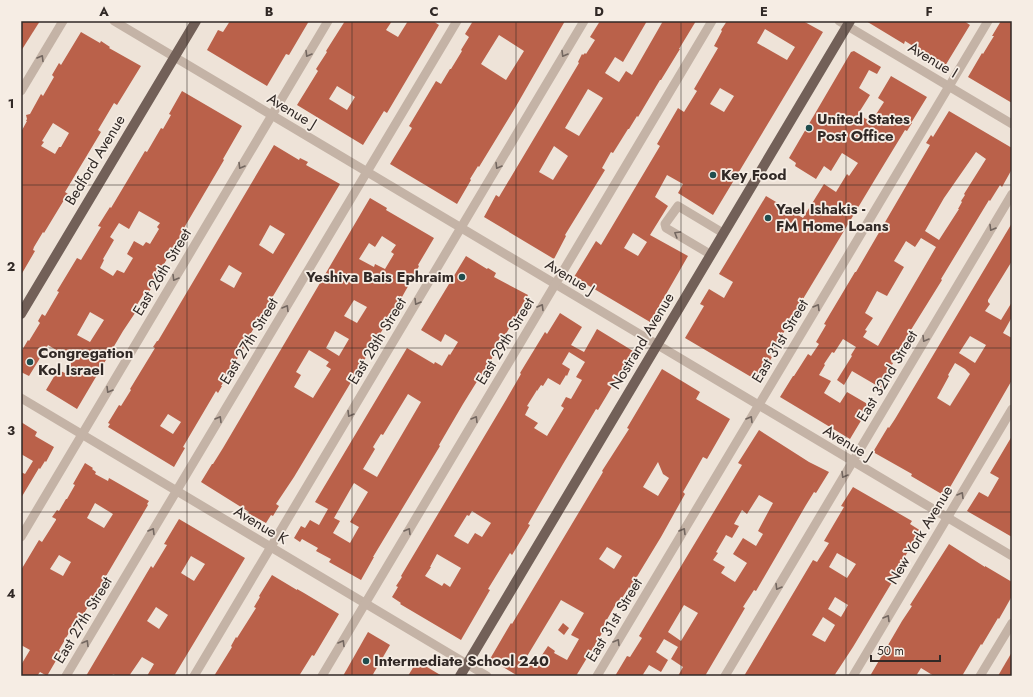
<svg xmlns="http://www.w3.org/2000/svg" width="1033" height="697" font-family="Jost,sans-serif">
	<rect width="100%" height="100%" fill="#eee3d8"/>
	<g fill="#ba614a" fill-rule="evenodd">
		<path d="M21,21H40L21,51Z"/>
		<path d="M230,21H309L289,55L286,54L267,86L207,50L218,30L223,32Z"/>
		<path d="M345,21H392L386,30L398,37L408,21H433L439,25L387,113L384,111L363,145L297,105L318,71L316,69L327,52L326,51ZM337,86L355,97L347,110L329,99Z"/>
		<path d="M473,21H565L515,108L479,167L478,166L470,179L471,180L457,204L390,164L412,128L409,126L436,81L441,84L450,69H451L462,51L461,50L469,37L465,34ZM499,35L524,51L506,80L481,64Z"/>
		<path d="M600,21H647L623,62L615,57L605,73L619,82L626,71L632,75L663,21H696L679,49H680L661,80H660L638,117L637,116L629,129H628L613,153L611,152L602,168L605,170L565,235L566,236L554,259L484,217L496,195L499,197L579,63L578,62L582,54L583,55L585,53L586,54L595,40L590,37ZM588,89L603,98L579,136L565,128ZM554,146L568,156L553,180L539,172Z"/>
		<path d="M727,21H803L823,32L713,215L678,193L683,184L667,175L655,197L668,206L650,235L688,256L650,322L574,277L596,241L601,245L660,146L657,144L678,108L684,112L697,91L694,89L718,48L714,46L722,31L721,30ZM765,29L795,47L787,60L757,43ZM720,88L734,96L724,112L710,104ZM633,233L647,242L638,256L624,248Z"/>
		<path d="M866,21H964L970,25L945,66L905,41L904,44Z"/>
		<path d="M1001,21H1012V103L968,77L982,53L983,54L989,44L994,36H992Z"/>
		<path d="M81,32L100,43L101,41L110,47L109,48L141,66L117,105L114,103L98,130L101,132L65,192L68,194L64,201V200L44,233L43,232L34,247L33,250L35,251L21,275V132L27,121H26L27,119L26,115L30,114L41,94L43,96L54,77L52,75L59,63L61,65ZM53,123L69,133L61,147H59L55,154L41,146L44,142L42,141Z"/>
		<path d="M854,51L881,67L877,74L869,70L859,88L870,95L858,114L871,122L884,102L878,98L891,76L927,97L911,123H912L907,131L905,130L877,176L800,304L770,356L772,357L758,381L685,338L704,306L700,304L709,289L724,298L733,282L719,274L766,196L803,218L824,184L836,192L847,174L849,176L858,163L842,153L831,171L824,166L816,179L795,166L796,163L789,158L851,52Z"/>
		<path d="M182,91L242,126L223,159L224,160L181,233L182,234L161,269L162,270L149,292L146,290L135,308L137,310L123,331L77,409L46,390L58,370L65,373L73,360L48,345L29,376L21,372V352L28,340L29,341L40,323L38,321L42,314L45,316L59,292L57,291L77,258L81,260L101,227L98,226L110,207L111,208L145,151L147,152L161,128L163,129L171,115L169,114ZM139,211L160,223L157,227L159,229L150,244L146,242L143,246L134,241L127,254L133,258L124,273L117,270L113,276L100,268L104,260L103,259L114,240L110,237L119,223L129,229ZM90,312L104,320L90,342L77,335Z"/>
		<path d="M949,111L1012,148V169L1002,187L1000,185L990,201L989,200L941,279L942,280L891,362L893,363L883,381L884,382L881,388L852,371L844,385L837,380L852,356L851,355L856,347L843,339L834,353L832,352L824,364L825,365L819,375L831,381L824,393L840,403L847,392L871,406L866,414H865L850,439L780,397L793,376H794L808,354L811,356L819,344L816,342L826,325L824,324L855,272H856L930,145L926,143L931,135L933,137ZM976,152L986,159L964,194L965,195L961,201L962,202L958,209H959L939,240L925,231L944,198ZM921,238L936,247L878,346L863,337L867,331L865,330L873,318L865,313L877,291L887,296L904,267L894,261L906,241L915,247Z"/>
		<path d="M274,145L299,160L300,158L308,162L306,165L340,184L257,323L248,338L249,339L221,386H222L218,393L216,391L183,447L185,448L174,467L108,427L110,424L108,423L119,405L121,406L131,390L130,389L155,348L153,347L157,341H158ZM270,225L285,234L273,254L259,245ZM229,265L242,273L234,288L220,280ZM168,414L181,422L173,434L160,426Z"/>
		<path d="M370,198L387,208L386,210L434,238L418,265L419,266L415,274L398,304L294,477L276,504L279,506L273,516L271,515L266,523L248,513L249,512L201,482L212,464H213L223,448ZM382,236L396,245L391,252L394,254L385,269L375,264L374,267L359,259L369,243L375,247ZM354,300L367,307L357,323L344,316ZM335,331L349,339L339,356L326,348ZM309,350L329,362L326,366L331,369L313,398L294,387L301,375L296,372Z"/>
		<path d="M1012,223V261L988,300V302L990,304L985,311L1001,320L1012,302V317L1003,333L1012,338V380L945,496L911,476L912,474L873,452L888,427L889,428L895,419ZM970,336L986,345L975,363L959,353ZM955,363L965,369L970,374L950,406L937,398L949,376L948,375Z"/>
		<path d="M466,256L487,269L488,268L496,273L494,277L528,295L482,376L481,375L463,404L439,445L440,446L373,557H374L361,580L329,562L331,559L316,551L318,548L302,539L300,542L294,538L301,526L305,528L310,520L319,525L328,509L315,502L407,348L434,364L435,362L442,366L449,354L450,355L458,342L445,334L441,342L421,330ZM408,394L421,402L377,477L363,469L375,449L373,447L381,434L383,435ZM354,483L368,492L350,522L359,527L350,543L333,533L340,521L334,518Z"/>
		<path d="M560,313L582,327L571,345L584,352L597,329L633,351L607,395L598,410L596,409L563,464L528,524L530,525L512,555L510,553L488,589L490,590L461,640L400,604L401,603L392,597L398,587L396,586L402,577L401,576L506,400L521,374L520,373L545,332L547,334ZM569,352L585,362L576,377L582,380L571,399L566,397L561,406L564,408L547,436L534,428L538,423L525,415L529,407L527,406L537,390V391L541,385L543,386L548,378L560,385L566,375L567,376L570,369L562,364ZM472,511L491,523L482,537L475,533L468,544L454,536L467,515L469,516ZM437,554L461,568L450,587L444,583L442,586L425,576L431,567H430Z"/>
		<path d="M662,369L700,392L696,399L730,419L707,459L703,457L683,492L685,494L661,537L630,588L629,587L619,603L617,602L605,623L607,625L576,676H518L490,659L511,623L512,624L603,472L602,471L629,429L627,428ZM658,462L663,474L669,478L658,496L643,487ZM607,547L622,556L614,569L599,559ZM561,600L584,613L571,635L579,639L567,660L554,653L555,651L548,646L536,664L526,658Z"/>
		<path d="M21,422L37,432L35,436L54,447L46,462L45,461L40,469L39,468L21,498V472L25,474L33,461L21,454Z"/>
		<path d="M759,430L809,462L829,472L816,493L814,492L806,505L756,591L754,590L743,607L745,608L705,676H678L683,667L671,659L678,647L664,639L656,652L668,660L661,672L649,665L642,676H615L627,656L630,657L642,638L639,636L742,465L738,463ZM759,495L773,503L758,531L763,534L756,546L743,538L733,554L747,563L735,582L721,573L725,567L713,560L718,553L716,552L726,535L732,538L739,526L734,524L742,510L747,514ZM684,605L698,613L681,641L668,632Z"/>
		<path d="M1012,436V537L967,511L979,492L988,497L999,478L990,473Z"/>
		<path d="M85,463L93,468L92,469L96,472L95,474L108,481L109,478L149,501L147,504L148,505L73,632L70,631L59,650L61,652L47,676L40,672L37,676H21V665L30,650L21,645V570L39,540L42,542L56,520V519L52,517L57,510L59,511L66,499H67L75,485L73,484ZM95,503L113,514L104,528L87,518ZM59,555L71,562L63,576L50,569Z"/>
		<path d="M853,487L912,521L910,524L921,531L916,539L917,540L913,547L911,546L902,562H903L897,574L853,647L834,676H744L813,560L817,562L829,543L824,541L844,507L841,506ZM837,553L856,564L847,578L829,567ZM835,597L848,605L841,617L828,609ZM823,617L835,625L825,642L812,635Z"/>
		<path d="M179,519L245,558L230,583L174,676H147L154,664L142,657L129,676H117L113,674L112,676H86L151,566L153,568L167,545L164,544ZM191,556L205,564L194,581L181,573ZM156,607L168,615L159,629L147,621Z"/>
		<path d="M949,544L985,567V566L1012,582V596L1003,612L999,619L998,618L982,645L981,644L962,676H934L921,668L916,676H870L902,621L912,606L910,605Z"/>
		<path d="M272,575L297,590V589L304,593L339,614L314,656L312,655L299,676H214L232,647L231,646L236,637L237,638L256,608L254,607L260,597L259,596Z"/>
		<path d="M563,623L569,628L564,635L558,630Z"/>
		<path d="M368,632L390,645L372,676H343Z"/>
		<path d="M1012,652V676H998L1002,669Z"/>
		<path d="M417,661L442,676H408Z"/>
	</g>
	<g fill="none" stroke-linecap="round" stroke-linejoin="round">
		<g stroke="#c4b3a6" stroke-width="9">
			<path d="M114,21L1012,556"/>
			<path d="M839,21L1012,124"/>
			<path d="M21,91L63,21"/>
			<path d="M710,254L666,228L665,224L678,206L723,233"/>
			<path d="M21,398L487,676"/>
			<path d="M21,537L328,21"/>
			<path d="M66,676L457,21"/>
			<path d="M194,676L584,21"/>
			<path d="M322,676L712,21"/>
			<path d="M597,676L988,21"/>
			<path d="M725,676L1012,194"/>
			<path d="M853,676L1012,409"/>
			<path d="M980,676L1012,623"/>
		</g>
		<g stroke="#726058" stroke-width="10">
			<path d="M21,314L196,21"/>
			<path d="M460,676L850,21"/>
		</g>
	</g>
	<defs><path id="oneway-chevron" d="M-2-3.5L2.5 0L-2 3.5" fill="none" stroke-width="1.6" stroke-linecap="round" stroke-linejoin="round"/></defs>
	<g stroke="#736760">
		<use href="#oneway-chevron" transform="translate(308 54) rotate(121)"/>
		<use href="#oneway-chevron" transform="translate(564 54) rotate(121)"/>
		<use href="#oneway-chevron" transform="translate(41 58) rotate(-59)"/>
		<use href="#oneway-chevron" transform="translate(241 166) rotate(121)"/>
		<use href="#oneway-chevron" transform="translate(498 166) rotate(121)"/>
		<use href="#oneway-chevron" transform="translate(992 228) rotate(121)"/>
		<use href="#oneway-chevron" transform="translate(677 234) rotate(-149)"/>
		<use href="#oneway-chevron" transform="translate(175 278) rotate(121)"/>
		<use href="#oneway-chevron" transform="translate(417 302) rotate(121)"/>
		<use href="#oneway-chevron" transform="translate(541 307) rotate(-59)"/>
		<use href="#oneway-chevron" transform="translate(817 307) rotate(-59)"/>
		<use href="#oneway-chevron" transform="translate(286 308) rotate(-59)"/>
		<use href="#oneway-chevron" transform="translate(925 339) rotate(121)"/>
		<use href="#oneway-chevron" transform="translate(109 390) rotate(121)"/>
		<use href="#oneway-chevron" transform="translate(350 414) rotate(121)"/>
		<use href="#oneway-chevron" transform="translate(219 419) rotate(-59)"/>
		<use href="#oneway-chevron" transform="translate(475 419) rotate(-59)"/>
		<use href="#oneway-chevron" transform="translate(750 419) rotate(-59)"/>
		<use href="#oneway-chevron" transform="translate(844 475) rotate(121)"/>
		<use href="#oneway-chevron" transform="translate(961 495) rotate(-59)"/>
		<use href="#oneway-chevron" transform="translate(152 531) rotate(-59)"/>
		<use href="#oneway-chevron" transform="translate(408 531) rotate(-59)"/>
		<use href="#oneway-chevron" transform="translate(683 531) rotate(-59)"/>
		<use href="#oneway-chevron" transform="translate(778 587) rotate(121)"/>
		<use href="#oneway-chevron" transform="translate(887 618) rotate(-59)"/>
		<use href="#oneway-chevron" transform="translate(617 642) rotate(-59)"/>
		<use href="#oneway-chevron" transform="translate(86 643) rotate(-59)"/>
		<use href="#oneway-chevron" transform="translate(342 643) rotate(-59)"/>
	</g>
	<path fill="none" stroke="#312926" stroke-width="1" stroke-opacity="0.55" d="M187,21V676M352,21V676M516,21V676M681,21V676M846,21V676M21,185H1012M21,348H1012M21,512H1012"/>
	<g fill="#204d4e" stroke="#f6ede4" stroke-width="1.5">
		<circle cx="809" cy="128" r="4"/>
		<circle cx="713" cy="175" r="4"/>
		<circle cx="768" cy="218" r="4"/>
		<circle cx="462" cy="277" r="4"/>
		<circle cx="30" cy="362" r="4"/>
		<circle cx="366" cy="661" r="4"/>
	</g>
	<g text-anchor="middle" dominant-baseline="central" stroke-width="3.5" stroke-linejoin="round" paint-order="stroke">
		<g font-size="15" fill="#312926" stroke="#f6ede4">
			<text transform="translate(933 60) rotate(31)">Avenue I</text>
			<text transform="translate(292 111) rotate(31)">Avenue J</text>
			<text transform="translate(95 160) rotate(-59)">Bedford Avenue</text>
			<text transform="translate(162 272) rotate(-59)">East 26th Street</text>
			<text transform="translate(570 277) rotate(31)">Avenue J</text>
			<text transform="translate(249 341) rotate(-59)">East 27th Street</text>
			<text transform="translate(377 341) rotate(-59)">East 28th Street</text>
			<text transform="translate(505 341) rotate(-59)">East 29th Street</text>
			<text transform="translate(642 341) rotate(-59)">Nostrand Avenue</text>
			<text transform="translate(780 341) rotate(-59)">East 31st Street</text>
			<text transform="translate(887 376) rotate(-59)">East 32nd Street</text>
			<text transform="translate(848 443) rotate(31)">Avenue J</text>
			<text transform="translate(261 525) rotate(31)">Avenue K</text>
			<text transform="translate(920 535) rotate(-59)">New York Avenue</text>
			<text transform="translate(83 620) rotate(-59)">East 27th Street</text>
			<text transform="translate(614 620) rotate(-59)">East 31st Street</text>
		</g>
		<g font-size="15" font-weight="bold" fill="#312926" stroke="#f6ede4" text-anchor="start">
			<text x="817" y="119">United States<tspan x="817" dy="17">Post Office</tspan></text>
			<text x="721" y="175">Key Food</text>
			<text x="776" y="209">Yael Ishakis -<tspan x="776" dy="17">FM Home Loans</tspan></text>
			<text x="454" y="277" text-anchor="end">Yeshiva Bais Ephraim</text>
			<text x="38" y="353">Congregation<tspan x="38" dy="17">Kol Israel</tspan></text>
			<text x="374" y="661">Intermediate School 240</text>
		</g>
	</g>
	<rect width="1033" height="697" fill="none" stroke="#f6ede4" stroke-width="44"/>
	<path d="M871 655v6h69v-6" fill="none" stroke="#312926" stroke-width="2"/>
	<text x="877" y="655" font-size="12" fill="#312926" stroke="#f6ede4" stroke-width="3" paint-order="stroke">50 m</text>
	<rect x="22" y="22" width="989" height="653" fill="none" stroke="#312926" stroke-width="1.5"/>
	<g font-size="13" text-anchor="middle" font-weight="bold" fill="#312926">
		<text x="104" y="16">A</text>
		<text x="269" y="16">B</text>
		<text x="434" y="16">C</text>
		<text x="599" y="16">D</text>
		<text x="764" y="16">E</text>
		<text x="929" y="16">F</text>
		<text x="11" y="108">1</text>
		<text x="11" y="271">2</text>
		<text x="11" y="435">3</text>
		<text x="11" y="598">4</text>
	</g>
</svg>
